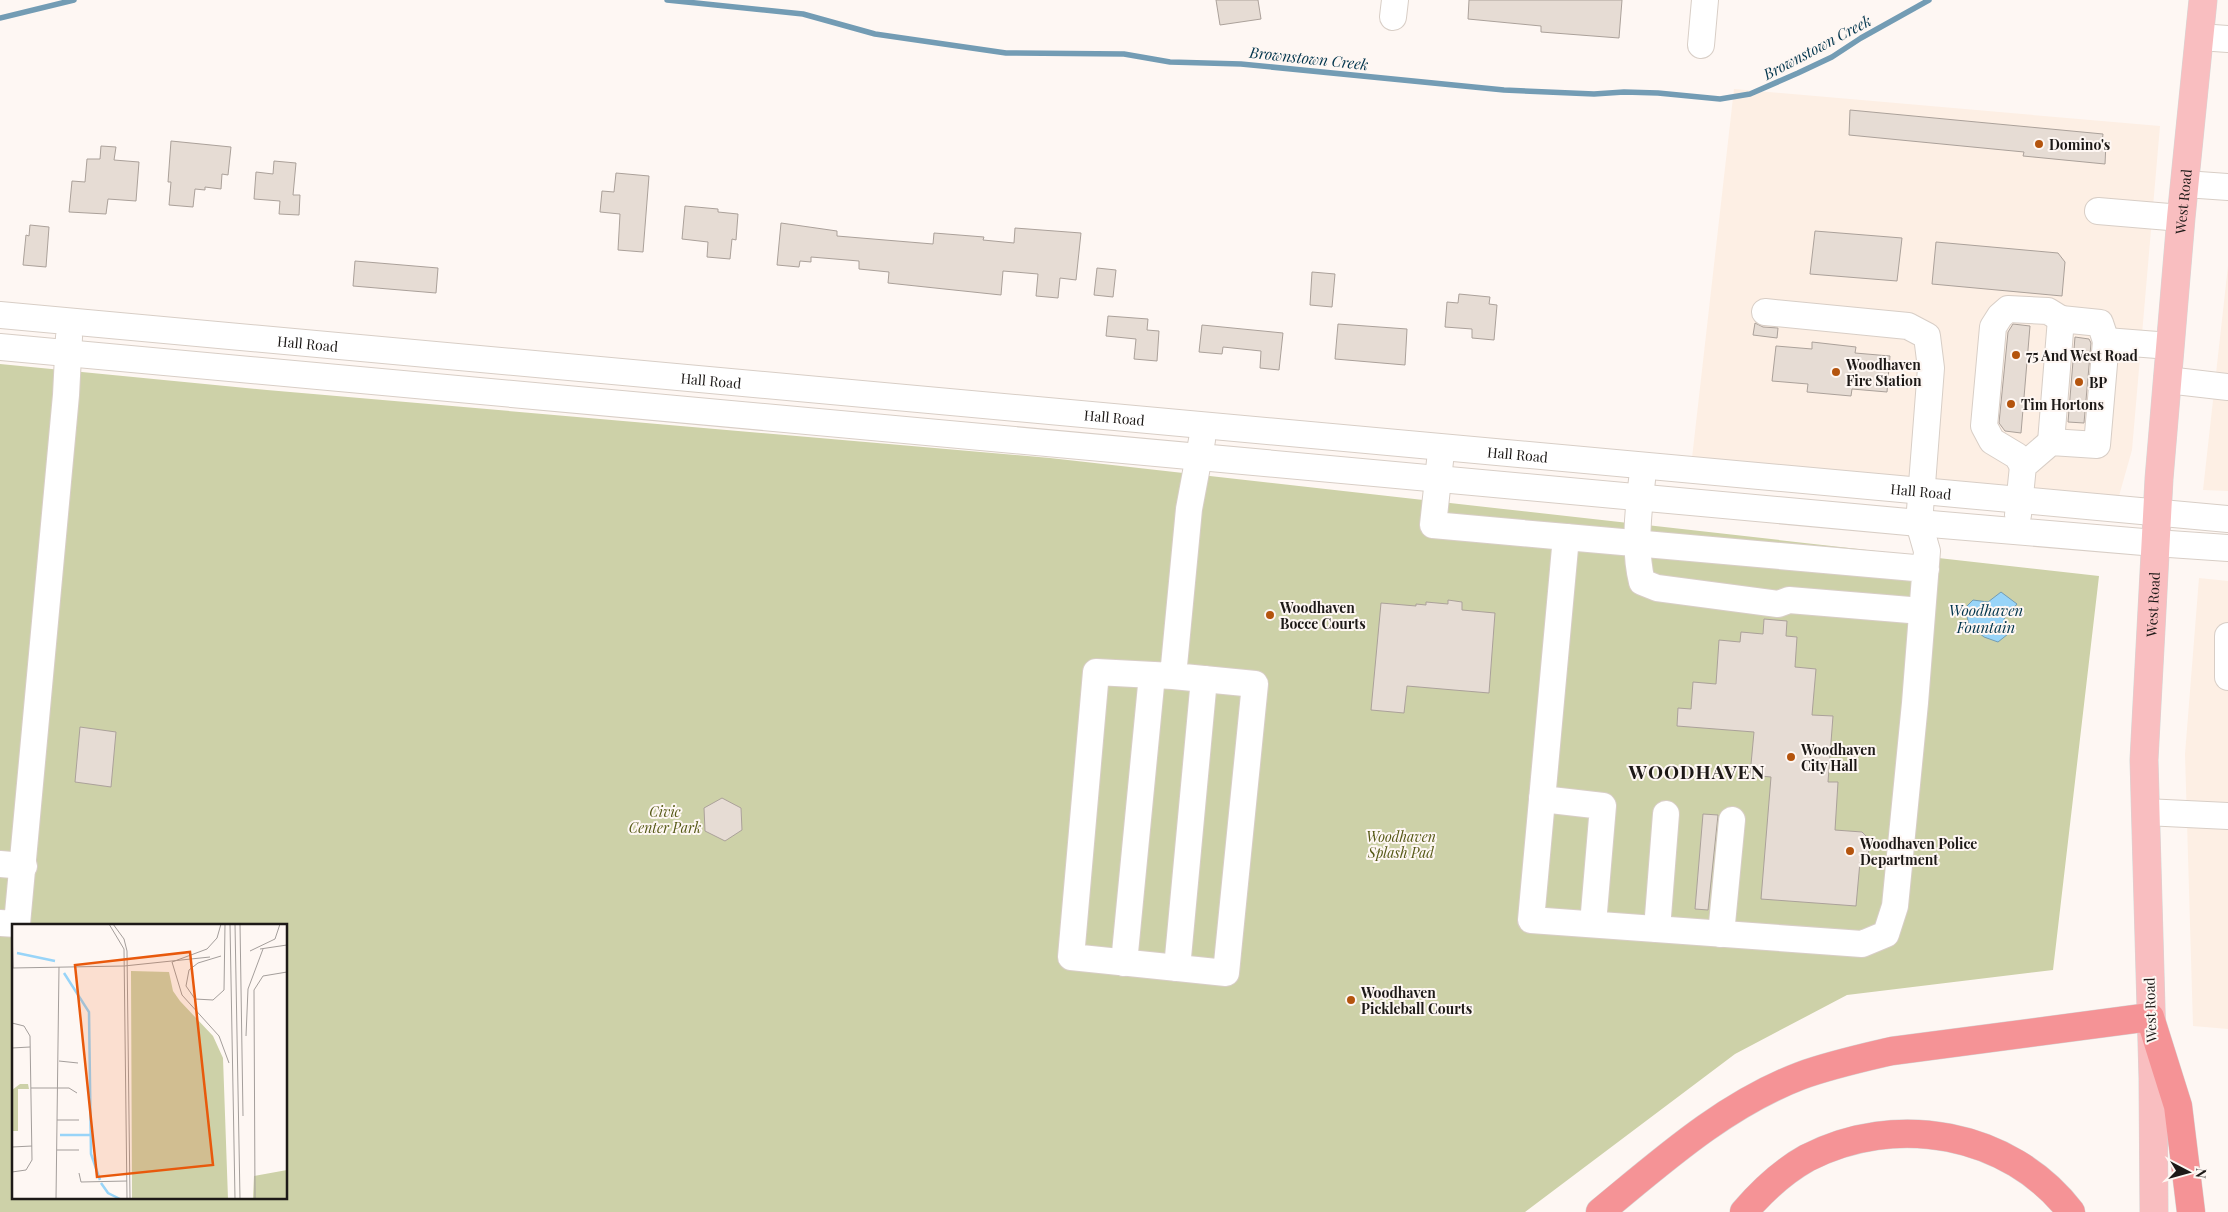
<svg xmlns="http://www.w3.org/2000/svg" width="2228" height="1212" font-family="'Playfair Display',serif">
	<rect width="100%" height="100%" fill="#fef7f3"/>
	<g fill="#fdefe4">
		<path d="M1734,89L2160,126L2132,450L2119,496L1692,458Z"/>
		<path d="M2228,266V491L2203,490Z"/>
		<path d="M2199,578L2228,581V1029L2193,1026L2185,754Z"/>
	</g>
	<path fill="#cdd1a8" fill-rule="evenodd" d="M0,364L267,390L1050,458L2099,576L2053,970L1847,995L1735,1054L1525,1212H0ZM14,926H286V1198H14Z"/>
	<path fill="#98d4f8" stroke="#739cb4" d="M2001,592L2017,604L2004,619L2008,634L1998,642L1984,637L1969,625L1965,608L1973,600L1988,602Z"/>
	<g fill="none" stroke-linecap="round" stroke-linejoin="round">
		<g stroke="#739cb4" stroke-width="5.5">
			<path d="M667,0L803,14L875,34L1006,53L1124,54L1170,62L1241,64L1504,90L1594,94L1624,92L1658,93L1720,99L1750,94L1798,73L1832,57L1861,38L1929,0"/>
			<path d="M0,18L74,0"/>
		</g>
	</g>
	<g fill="#e6dcd4" stroke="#aba19a">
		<path d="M1216,0H1258L1261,19L1220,25Z"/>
		<path d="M1469,0H1622L1619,38L1541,32V26L1468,19Z"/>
		<path d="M1850,110L2103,134L2102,143H2106L2105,164L2023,156L2024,152L1849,135Z"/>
		<path d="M171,141L231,147L228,175L222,174L221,189L205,187V190L195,189L193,207L169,205L171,182H168Z"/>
		<path d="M101,146L116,147L114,160L139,162L136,201L108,199L106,214L69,212L72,181L85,182L87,159H100Z"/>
		<path d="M274,161L296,163L293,195H300L299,215L279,214L280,201L254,199L256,172L273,174Z"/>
		<path d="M616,173L649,176L643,252L618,250L620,214L600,212L602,191L614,192Z"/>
		<path d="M685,206L718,209V212L738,214L736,240L732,239L730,259L707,257L708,242L682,239Z"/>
		<path d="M781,223L837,231V236L933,244L934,233L984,237L983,240L1014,243L1015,228L1081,233L1076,280L1060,278L1058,298L1036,296L1038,274L1003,271L1001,295L888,283L889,272L859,269V261L811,257V262L800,261L799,267L777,265Z"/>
		<path d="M30,225L49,227L46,267L23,265L26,235L29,236Z"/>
		<path d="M1815,231L1902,238L1897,281L1810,274Z"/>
		<path d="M1936,242L2058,253L2065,262L2062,296L1932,284Z"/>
		<path d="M355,261L438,268L436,293L353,286Z"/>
		<path d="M1097,268L1116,270L1113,297L1094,295Z"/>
		<path d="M1312,272L1335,274L1332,307L1310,305Z"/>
		<path d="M1459,294L1490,297L1489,304L1497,305L1494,340L1472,338V329L1445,327L1447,302L1458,303Z"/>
		<path d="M1108,316L1148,319L1147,330L1159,331L1157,361L1134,359L1136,339L1106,336Z"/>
		<path d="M1755,323L1763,327L1778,328L1777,338L1753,335Z"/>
		<path d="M1338,324L1407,329L1405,365L1335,359Z"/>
		<path d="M2013,324L2030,326L2021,433L2005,431L1999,423L2008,332Z"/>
		<path d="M1202,325L1283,333L1279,370L1260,368L1261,351L1223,347L1222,354L1199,352Z"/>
		<path d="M2075,337L2089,339L2091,343L2084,423L2068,422Z"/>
		<path d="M1812,342L1856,347L1855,353L1890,356L1887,392L1852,389L1851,396L1807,392L1808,384L1772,381L1776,346L1812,349Z"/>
		<path d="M1448,600L1462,602V610L1495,613L1489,693L1407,686L1404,713L1371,710L1381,603L1416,606V604L1426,605V602L1448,604Z"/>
		<path d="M1764,619L1787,621L1786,636L1797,637L1795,667L1816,669L1812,715L1833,716L1828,782H1838L1835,830L1862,832L1870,840L1867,864L1860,862L1856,906L1761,899L1771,777L1750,775L1754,732L1677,726L1678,708L1691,709L1693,682L1716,684L1719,640L1740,642L1741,632L1763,634Z"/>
		<path d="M80,727L116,732L111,787L75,782Z"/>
		<path d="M722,798L741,808L742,830L725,841L705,831L704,808Z"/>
		<path d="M1703,814L1718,815L1708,910L1695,909Z"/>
	</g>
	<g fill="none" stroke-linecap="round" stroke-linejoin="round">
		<defs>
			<g id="minor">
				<path d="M1393,17L1395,0"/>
				<path d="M2200,37L2228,39"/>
				<path d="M1701,45L1705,0"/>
				<path d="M2185,184L2228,187"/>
				<path d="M2098,211L2181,218"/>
				<path d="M1765,312L1908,326L1927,336L1931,368L1919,523L1927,551L1915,703L1895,906L1886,934L1862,944L1531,920L1566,537L1926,569"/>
				<path id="s1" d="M0,315L2228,519"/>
				<path d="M0,347L1919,523L2155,543L2228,548"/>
				<path d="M2167,380L2228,387"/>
				<path d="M2051,442L2061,319L2100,323L2106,341"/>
				<path d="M1440,461L1433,525L1566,537"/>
				<path d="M2023,466L2017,456L1992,441L1984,426L1993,327L2000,316L2008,309L2048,311L2061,319"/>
				<path d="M1642,480C1638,512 1634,551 1642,582L1657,588L1778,604L1789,600L1922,611"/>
				<path d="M2018,515L2023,466L2051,442L2097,445L2106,341L2170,346"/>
				<path d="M2228,636V677"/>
				<path d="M1173,676L1096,672L1071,957L1226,973L1255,684L1173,676L1189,509L1202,440"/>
				<path d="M1542,799L1603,806L1593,924"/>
				<path d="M2145,812L2228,816"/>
				<path d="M0,864L24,866"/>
				<path d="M0,923L17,924L66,395L69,337"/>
				<path d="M1657,929L1666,814"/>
				<path d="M1721,934L1732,820"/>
				<path d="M1124,963L1152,675"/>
				<path d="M1177,968L1204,679"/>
			</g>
			<g id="major">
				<path id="s2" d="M2154,1212L2153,1078L2144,760L2159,479L2181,218L2203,0"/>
			</g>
			<g id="highway">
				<path d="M1600,1212C1662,1161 1724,1105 1800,1076C1830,1065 1862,1058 1892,1051L2150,1017L2178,1106L2191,1212"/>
				<path d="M1744,1212C1762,1191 1782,1172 1807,1158C1895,1112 2010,1132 2071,1212"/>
			</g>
		</defs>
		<use href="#minor" stroke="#d8cec6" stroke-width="28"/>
		<use href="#major" stroke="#d6d6d5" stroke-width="29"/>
		<use href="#highway" stroke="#d6d6d5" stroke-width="29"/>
		<use href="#minor" stroke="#fff" stroke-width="26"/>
		<use href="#major" stroke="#f9bec0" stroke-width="28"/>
		<use href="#highway" stroke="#f59396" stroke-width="28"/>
	</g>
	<g fill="#b4540d" stroke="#fef7f3" stroke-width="2">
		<circle cx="2039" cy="144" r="5"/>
		<circle cx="2016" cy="355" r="5"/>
		<circle cx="1836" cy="372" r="5"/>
		<circle cx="2079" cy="382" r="5"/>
		<circle cx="2011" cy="404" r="5"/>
		<circle cx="1270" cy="615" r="5"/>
		<circle cx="1791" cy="757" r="5"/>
		<circle cx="1850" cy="851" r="5"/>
		<circle cx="1351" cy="1000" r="5"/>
	</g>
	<g text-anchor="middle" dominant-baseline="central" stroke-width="4" stroke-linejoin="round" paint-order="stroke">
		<g font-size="14" font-weight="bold" fill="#1d1917" stroke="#fef7f3" text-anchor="start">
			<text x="2049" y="144">Domino's</text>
			<text x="2026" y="355">75 And West Road</text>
			<text x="1846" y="364">Woodhaven<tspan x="1846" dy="16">Fire Station</tspan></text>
			<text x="2089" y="382">BP</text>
			<text x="2021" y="404">Tim Hortons</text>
			<text x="1280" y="607">Woodhaven<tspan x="1280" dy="16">Bocce Courts</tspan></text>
			<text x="1801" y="749">Woodhaven<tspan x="1801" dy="16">City Hall</tspan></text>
			<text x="1860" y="843">Woodhaven Police<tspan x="1860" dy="16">Department</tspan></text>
			<text x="1361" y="992">Woodhaven<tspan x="1361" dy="16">Pickleball Courts</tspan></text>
		</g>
		<g font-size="14" fill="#1d1917" stroke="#fef7f3">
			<text stroke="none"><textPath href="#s2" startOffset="1012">West Road</textPath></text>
			<text stroke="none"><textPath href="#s1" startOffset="309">Hall Road</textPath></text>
			<text stroke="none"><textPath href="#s1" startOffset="714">Hall Road</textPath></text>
			<text stroke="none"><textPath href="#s1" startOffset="1119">Hall Road</textPath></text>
			<text stroke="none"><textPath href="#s1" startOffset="1524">Hall Road</textPath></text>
			<text stroke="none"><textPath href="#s1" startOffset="1929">Hall Road</textPath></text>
			<text stroke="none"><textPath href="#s2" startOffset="608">West Road</textPath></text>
			<text transform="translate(2150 1010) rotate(-92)">West Road</text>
		</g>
		<g font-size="14" font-style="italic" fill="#555815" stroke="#fef7f3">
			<text x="665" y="811">Civic<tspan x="665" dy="16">Center Park</tspan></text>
			<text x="1401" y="836">Woodhaven<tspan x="1401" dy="16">Splash Pad</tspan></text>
		</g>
		<g font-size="15" font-style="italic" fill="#00344c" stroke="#fef7f3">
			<text transform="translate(1817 47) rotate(-28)">Brownstown Creek</text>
			<text transform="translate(1309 58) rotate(6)">Brownstown Creek</text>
			<text x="1986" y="610">Woodhaven<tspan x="1986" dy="17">Fountain</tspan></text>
		</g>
		<g font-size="19" font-weight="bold" letter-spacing="1" fill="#1d1917" stroke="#fef7f3">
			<text x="1697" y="771">WOODHAVEN</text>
		</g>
	</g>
	<g transform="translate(12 924)">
		<rect width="275" height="275" fill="#fef7f3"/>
		<path d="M119,47L157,48L161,67L168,77L201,112L211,134L216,275H120ZM8,160H16L17,165H6V207H0V166ZM275,246V275H241L242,252Z" fill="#cdd1a8"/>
		<path fill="none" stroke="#98d4f8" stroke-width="2.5" d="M5,29L43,37M52,49L77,88L79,230L88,256M48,211H78M89,259L96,269L108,275"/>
		<path fill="none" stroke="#a49e9b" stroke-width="1" d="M0,0L1,44M97,0L112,25L115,275M101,0L112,15L115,27L118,275M209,0L205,14L195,25L160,38L170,71L207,112L217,139M218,0L223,275M223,0L228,275M228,0L231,192M248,25L275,21M238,27L263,15L268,0M209,32L186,39L177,46L174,62L183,75L201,76L212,66L213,0M0,44L112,42L198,33M0,99L12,102L18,112L20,236L14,246L0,248M234,112L236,65L251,25M0,124L18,123M47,137L66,139M19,164H57L65,169M45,196H67M0,223L20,222M45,226H67M67,249L69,258L115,257M44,275L47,43M243,275L242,66L251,52L275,48"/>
		<path fill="#e8590c" fill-opacity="0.15" stroke="#e8590c" stroke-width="2.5" d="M178,28L201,241L85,253L63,41Z"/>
		<rect width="275" height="275" fill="none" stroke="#1d1917" stroke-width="2.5"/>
	</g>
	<g transform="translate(2188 1172) rotate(96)" stroke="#fef7f3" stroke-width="4" paint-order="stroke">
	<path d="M0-4L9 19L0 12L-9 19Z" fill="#1d1917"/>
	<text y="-8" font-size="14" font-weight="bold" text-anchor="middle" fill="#1d1917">N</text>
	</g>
</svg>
